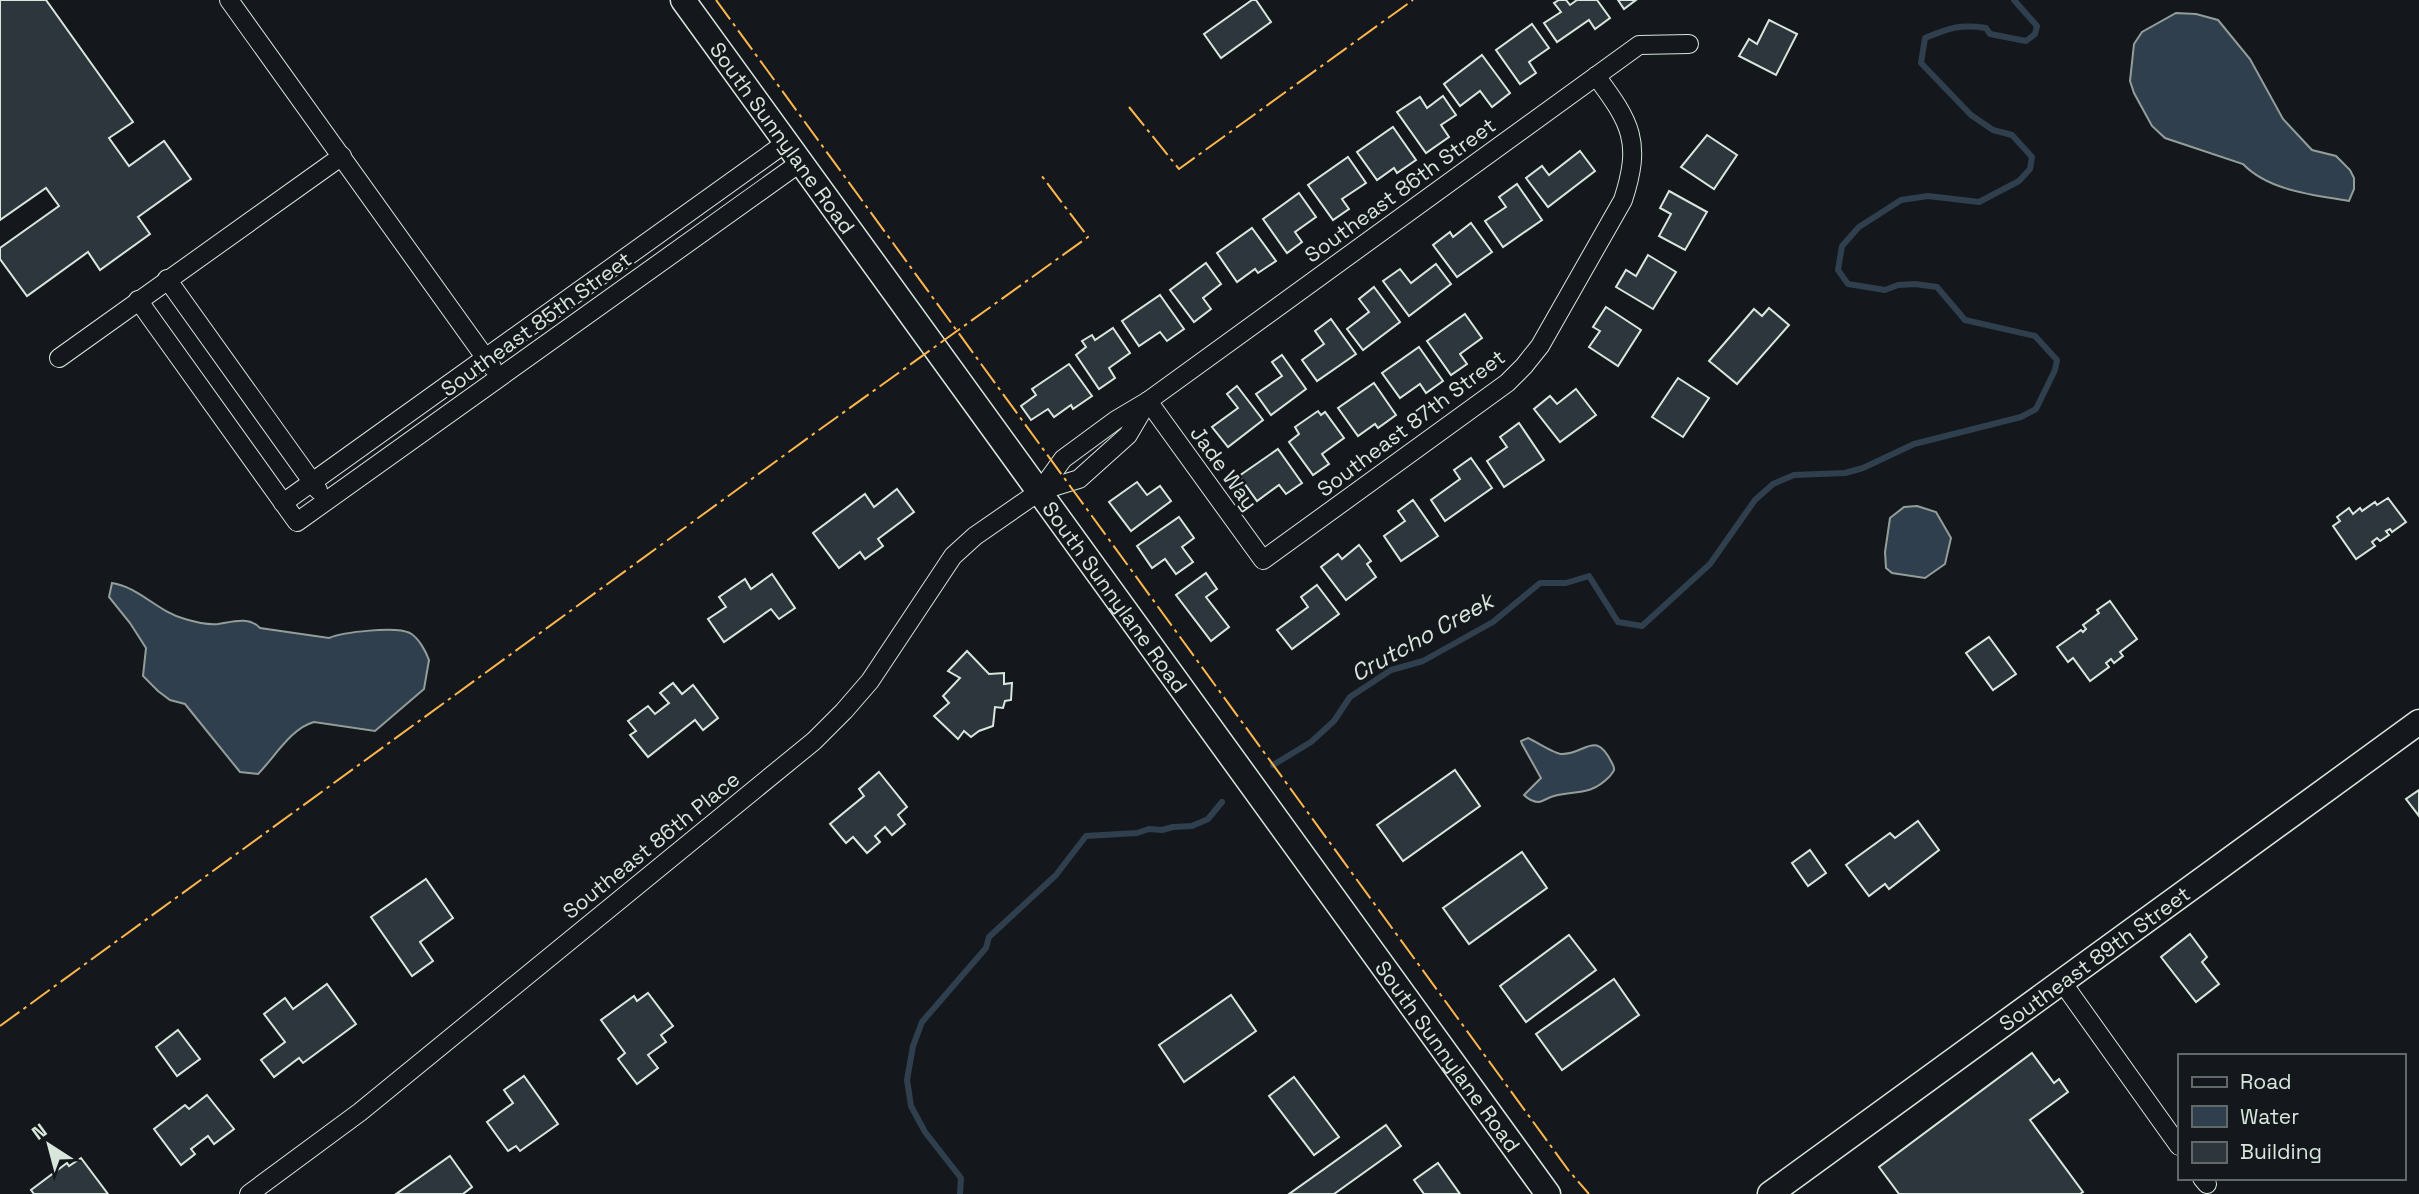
<svg xmlns="http://www.w3.org/2000/svg" width="2419" height="1194" font-family="'Space Grotesk',sans-serif">
	<rect width="100%" height="100%" fill="#14181c"/>
	<g fill="#2f3f4d" stroke="#939e99" stroke-width="2">
		<path d="M2176,13L2196,14L2218,20L2250,59L2283,119L2312,150L2336,156L2350,170L2354,178V189L2349,201C2314,195 2269,191 2243,164L2165,138L2152,126L2134,93L2130,81L2134,44L2142,32Z"/>
		<path d="M1917,506L1936,512L1951,538L1945,564L1925,578L1892,573L1886,568L1885,552L1890,518L1904,507Z"/>
		<path d="M112,583C139,587 158,612 185,619C195,622 209,625 218,624C232,622 249,616 260,628L329,638C343,632 396,626 410,633C419,638 426,652 429,660L424,689L375,731L314,722C291,728 274,758 258,774L240,772L185,704L170,700L158,691L143,676L146,648L130,623L109,597Z"/>
		<path d="M1528,738C1537,742 1555,754 1562,754C1586,754 1595,729 1612,763C1616,770 1614,771 1609,777C1590,796 1578,790 1554,796C1549,797 1544,801 1539,802C1533,802 1528,799 1524,795L1541,778L1522,744L1521,741Z"/>
	</g>
	<g fill="none" stroke-linecap="round" stroke-linejoin="round">
		<g stroke="#2f3f4d" stroke-width="6">
			<path d="M1273,765L1311,742L1334,721L1350,697L1391,670L1423,661L1493,622L1540,583H1566L1589,576L1618,622L1642,626L1710,564L1755,500L1773,484L1794,475L1845,473L1863,468L1914,444L2021,417L2036,409L2055,370L2057,360L2035,336L1965,320L1937,287L1915,284L1898,285L1885,290L1848,284L1838,270L1842,246L1859,227L1901,200L1928,196L1979,202L2019,181L2030,169L2032,157L2012,135L1993,130L1971,115L1921,63L1925,38C1949,28 1960,24 1986,28L1990,34L2026,41L2035,34L2037,26L2014,0"/>
			<path d="M960,1194L961,1178L925,1132L911,1106L907,1080L913,1046L922,1022L986,948L989,937L1056,875L1086,836L1137,833L1149,829L1162,830L1173,827L1192,826L1208,819L1222,802"/>
		</g>
	</g>
	<g fill="#2c363c" stroke="#d8e6dc" stroke-width="2">
		<path d="M0,0H46L133,122L109,138L129,166L164,141L191,179L138,217L150,234L100,270L88,252L27,296L0,259V248L59,206L46,188L0,220Z"/>
		<path d="M1252,0H1256L1271,22L1221,58L1204,34Z"/>
		<path d="M1559,0H1566L1570,5L1577,0H1597L1610,18L1595,29L1589,20L1557,42L1544,23L1561,12L1554,3Z"/>
		<path d="M1618,0H1636L1624,9Z"/>
		<path d="M1769,20L1797,34L1776,75L1739,56L1749,39L1757,44Z"/>
		<path d="M1532,24L1549,48L1529,62L1536,73L1520,84L1496,50Z"/>
		<path d="M1482,55L1510,93L1492,107L1480,91L1460,106L1444,84Z"/>
		<path d="M1443,96L1456,115L1441,125L1449,137L1426,153L1397,112L1420,97L1427,108Z"/>
		<path d="M1393,127L1416,160L1397,173L1394,168L1377,180L1357,152Z"/>
		<path d="M1707,135L1737,155L1714,189L1681,167Z"/>
		<path d="M1580,151L1595,171L1548,207L1526,178L1542,166L1549,175Z"/>
		<path d="M1348,157L1366,183L1342,199L1349,209L1333,220L1308,185Z"/>
		<path d="M1517,184L1542,220L1503,247L1485,221L1506,207L1499,197Z"/>
		<path d="M1669,191L1707,212L1685,250L1659,236L1671,214L1660,208Z"/>
		<path d="M1299,193L1316,217L1295,232L1302,242L1287,253L1263,219Z"/>
		<path d="M1471,223L1492,252L1457,277L1433,245L1450,232L1453,237Z"/>
		<path d="M1252,228L1276,261L1258,273L1255,269L1237,282L1217,253Z"/>
		<path d="M1648,255L1676,272L1653,309L1616,287L1626,270L1636,276Z"/>
		<path d="M1206,263L1221,284L1203,298L1211,309L1194,322L1170,290Z"/>
		<path d="M1436,264L1451,284L1409,316L1383,281L1400,269L1411,283Z"/>
		<path d="M1374,287L1400,322L1363,350L1347,329L1369,312L1359,299Z"/>
		<path d="M1160,295L1184,329L1167,341L1160,332L1139,346L1122,321Z"/>
		<path d="M1606,307L1641,330L1618,366L1589,347L1600,331L1593,327Z"/>
		<path d="M1769,308L1789,325L1737,384L1709,361L1754,309L1762,316Z"/>
		<path d="M1465,314L1482,338L1460,354L1467,364L1451,375L1427,341Z"/>
		<path d="M1331,319L1356,354L1317,381L1302,360L1324,344L1315,331Z"/>
		<path d="M1113,328L1130,353L1109,368L1115,378L1099,389L1076,355L1086,347L1082,341L1092,335L1095,340Z"/>
		<path d="M1419,347L1443,381L1426,393L1420,384L1400,398L1382,373Z"/>
		<path d="M1282,355L1306,389L1271,415L1256,394L1282,376L1272,362Z"/>
		<path d="M1069,364L1092,396L1073,409L1071,405L1054,417L1048,409L1031,420L1021,406L1036,395L1032,389Z"/>
		<path d="M1678,378L1709,398L1683,437L1652,417Z"/>
		<path d="M1374,383L1396,415L1378,428L1375,424L1358,436L1338,408Z"/>
		<path d="M1237,386L1263,420L1228,447L1212,427L1238,408L1227,394Z"/>
		<path d="M1576,389L1596,415L1560,442L1534,409L1550,396L1557,404Z"/>
		<path d="M1318,411L1321,415L1325,412L1344,438L1322,454L1329,464L1313,475L1289,442L1299,434L1295,427Z"/>
		<path d="M1519,423L1544,460L1504,487L1487,461L1507,447L1500,437Z"/>
		<path d="M1278,449L1302,483L1286,494L1279,485L1257,501L1239,476Z"/>
		<path d="M1471,458L1492,488L1445,521L1431,500L1460,479L1454,470Z"/>
		<path d="M1137,482L1147,495L1160,486L1171,501L1131,531L1109,502Z"/>
		<path d="M897,489L914,512L878,539L883,546L865,559L860,552L839,568L813,533L865,494L874,507Z"/>
		<path d="M2388,498L2406,522L2392,532L2390,529L2386,531L2389,535L2380,541L2377,538L2372,542L2375,546L2356,559L2333,526L2340,521L2337,517L2349,508L2353,514L2360,508L2362,511L2375,502L2377,505Z"/>
		<path d="M1413,500L1438,536L1401,561L1384,536L1405,521L1398,511Z"/>
		<path d="M1179,517L1194,538L1182,547L1193,562L1176,574L1165,559L1152,568L1137,546Z"/>
		<path d="M1359,545L1371,561L1367,564L1376,577L1346,600L1321,567L1338,554L1342,559Z"/>
		<path d="M1206,573L1217,589L1206,597L1229,627L1211,641L1176,595Z"/>
		<path d="M772,574L795,608L779,619L771,609L724,642L708,619L726,607L719,597L745,579L751,589Z"/>
		<path d="M1317,585L1339,614L1292,649L1277,630L1308,607L1301,597Z"/>
		<path d="M2110,601L2137,639L2120,652L2123,656L2114,663L2111,659L2106,663L2109,667L2090,681L2073,658L2068,662L2057,647L2081,630L2083,632L2086,629L2083,625L2099,613L2097,610Z"/>
		<path d="M1989,637L2016,674L1993,690L1966,653Z"/>
		<path d="M967,651L989,674L1004,673V684L1012,683L1011,700L1005,701L1003,708L995,707L993,726L979,731L971,737L964,731L958,739L934,716L949,703L943,696L960,678L948,671Z"/>
		<path d="M673,683L682,694L693,685L718,718L703,730L695,720L648,757L630,735L636,731L628,721L648,706L655,714L669,703L660,693Z"/>
		<path d="M1455,770L1480,806L1403,861L1377,825Z"/>
		<path d="M879,772L907,807L898,815L905,824L892,835L885,827L875,836L880,842L867,853L853,837L846,843L830,824L864,796L859,789Z"/>
		<path d="M2419,790V816L2406,799Z"/>
		<path d="M1918,821L1939,850L1889,889L1885,884L1869,896L1846,865L1890,833L1895,838Z"/>
		<path d="M1810,850L1826,873L1808,886L1792,863Z"/>
		<path d="M1522,852L1547,888L1469,944L1443,908Z"/>
		<path d="M426,879L453,918L420,942L433,961L412,976L371,917Z"/>
		<path d="M2190,934L2207,957L2202,962L2219,984L2196,1002L2161,957Z"/>
		<path d="M1569,935L1596,970L1526,1022L1500,986Z"/>
		<path d="M1614,979L1639,1015L1562,1070L1536,1034Z"/>
		<path d="M327,984L356,1024L303,1063L299,1058L274,1077L261,1060L285,1042L264,1014L285,998L293,1009Z"/>
		<path d="M648,993L673,1026L661,1035L666,1042L648,1055L658,1068L637,1084L618,1059L625,1053L601,1020L634,996L637,1001Z"/>
		<path d="M1231,995L1256,1031L1184,1082L1159,1045Z"/>
		<path d="M178,1030L200,1059L177,1076L156,1047Z"/>
		<path d="M2032,1053L2054,1083L2059,1079L2068,1092L2030,1120L2083,1192L2080,1194H1899L1879,1167Z"/>
		<path d="M524,1076L558,1124L520,1151L516,1146L508,1151L487,1122L513,1103L504,1090Z"/>
		<path d="M1294,1077L1339,1137L1314,1155L1269,1096Z"/>
		<path d="M207,1095L234,1129L214,1144L208,1136L191,1149L195,1154L181,1165L154,1129L185,1105L189,1109Z"/>
		<path d="M1386,1125L1401,1146L1334,1194H1289Z"/>
		<path d="M450,1156L472,1187L463,1194H396Z"/>
		<path d="M81,1158L108,1194H34L31,1190L67,1163L69,1166Z"/>
		<path d="M1438,1163L1460,1194H1424L1414,1180Z"/>
	</g>
	<g fill="none" stroke-linecap="round" stroke-linejoin="round">
		<defs>
			<g id="street">
				<path d="M229,0L492,367"/>
				<path d="M167,279L318,490"/>
				<path d="M138,300L297,522L801,162"/>
				<path d="M59,358L342,156"/>
				<path d="M1148,401L1263,560L1507,383L1524,366L1540,346L1623,200C1642,142 1631,123 1596,76"/>
				<path d="M1040,491L1063,459L1116,420L1148,401L1639,45L1689,44"/>
				<path d="M283,503L787,142"/>
				<path d="M2062,982L2179,1146"/>
				<path d="M2202,1178L2207,1184"/>
				<path d="M249,1194L360,1112L814,741L844,711L870,681L953,556L975,536L1040,491L1079,479L1128,435L1148,401"/>
			</g>
			<g id="secondary">
				<path id="s1" d="M683,0L1548,1194"/>
				<path id="s2" d="M1770,1194L2419,722"/>
			</g>
		</defs>
		<use href="#street" stroke="#d8e6dc" stroke-width="20"/>
		<use href="#secondary" stroke="#d8e6dc" stroke-width="27"/>
		<use href="#street" stroke="#14181c" stroke-width="18"/>
		<use href="#secondary" stroke="#14181c" stroke-width="24"/>
		<g stroke="#ffb74d" stroke-width="2" stroke-dasharray="24 5 3.5 5" stroke-linecap="butt">
			<path d="M716,0L1569,1171L1589,1194"/>
			<path d="M1129,107L1179,169L1413,0"/>
			<path d="M0,1026L819,430L1088,237L1041,175"/>
		</g>
	</g>
	<g text-anchor="middle" dominant-baseline="central" stroke-width="5" stroke-linejoin="round" paint-order="stroke">
		<g font-size="21" fill="#d8e6dc" stroke="#14181c">
			<text stroke="none"><textPath href="#s1" startOffset="170">South Sunnylane Road</textPath></text>
			<text transform="translate(1400 190) rotate(-36)">Southeast 86th Street</text>
			<text transform="translate(536 324) rotate(-36)">Southeast 85th Street</text>
			<text transform="translate(1411 423) rotate(-37)">Southeast 87th Street</text>
			<text transform="translate(1224 468) rotate(54)">Jade Way</text>
			<text stroke="none"><textPath href="#s1" startOffset="737">South Sunnylane Road</textPath></text>
			<text transform="translate(651 845) rotate(-39)">Southeast 86th Place</text>
			<text stroke="none"><textPath href="#s2" startOffset="401">Southeast 89th Street</textPath></text>
			<text stroke="none"><textPath href="#s1" startOffset="1304">South Sunnylane Road</textPath></text>
		</g>
		<g font-size="23" font-style="italic" fill="#d8e6dc" stroke="#14181c">
			<text transform="translate(1422 637) rotate(-29)">Crutcho Creek</text>
		</g>
	</g>
	<rect x="2178" y="1054" width="228" height="126" fill="#14181c" stroke="#626a69" stroke-width="2"/>
	<rect x="2192" y="1077" width="35" height="10" fill="#14181c" stroke="#626a69" stroke-width="2"/>
	<text x="2240" y="1089" font-size="21" fill="#d8e6dc">Road</text>
	<rect x="2192" y="1106" width="35" height="21" fill="#2f3f4d" stroke="#626a69" stroke-width="2"/>
	<text x="2240" y="1124" font-size="21" fill="#d8e6dc">Water</text>
	<rect x="2192" y="1142" width="35" height="21" fill="#2c363c" stroke="#626a69" stroke-width="2"/>
	<text x="2240" y="1159" font-size="21" fill="#d8e6dc">Building</text>
	<g transform="translate(49 1145) rotate(324)" stroke="#14181c" stroke-width="5" paint-order="stroke">
	<path d="M0-5L12 26L0 18L-12 26Z" fill="#d8e6dc"/>
	<text y="-10" font-size="19" font-weight="bold" text-anchor="middle" fill="#d8e6dc">N</text>
	</g>
</svg>
